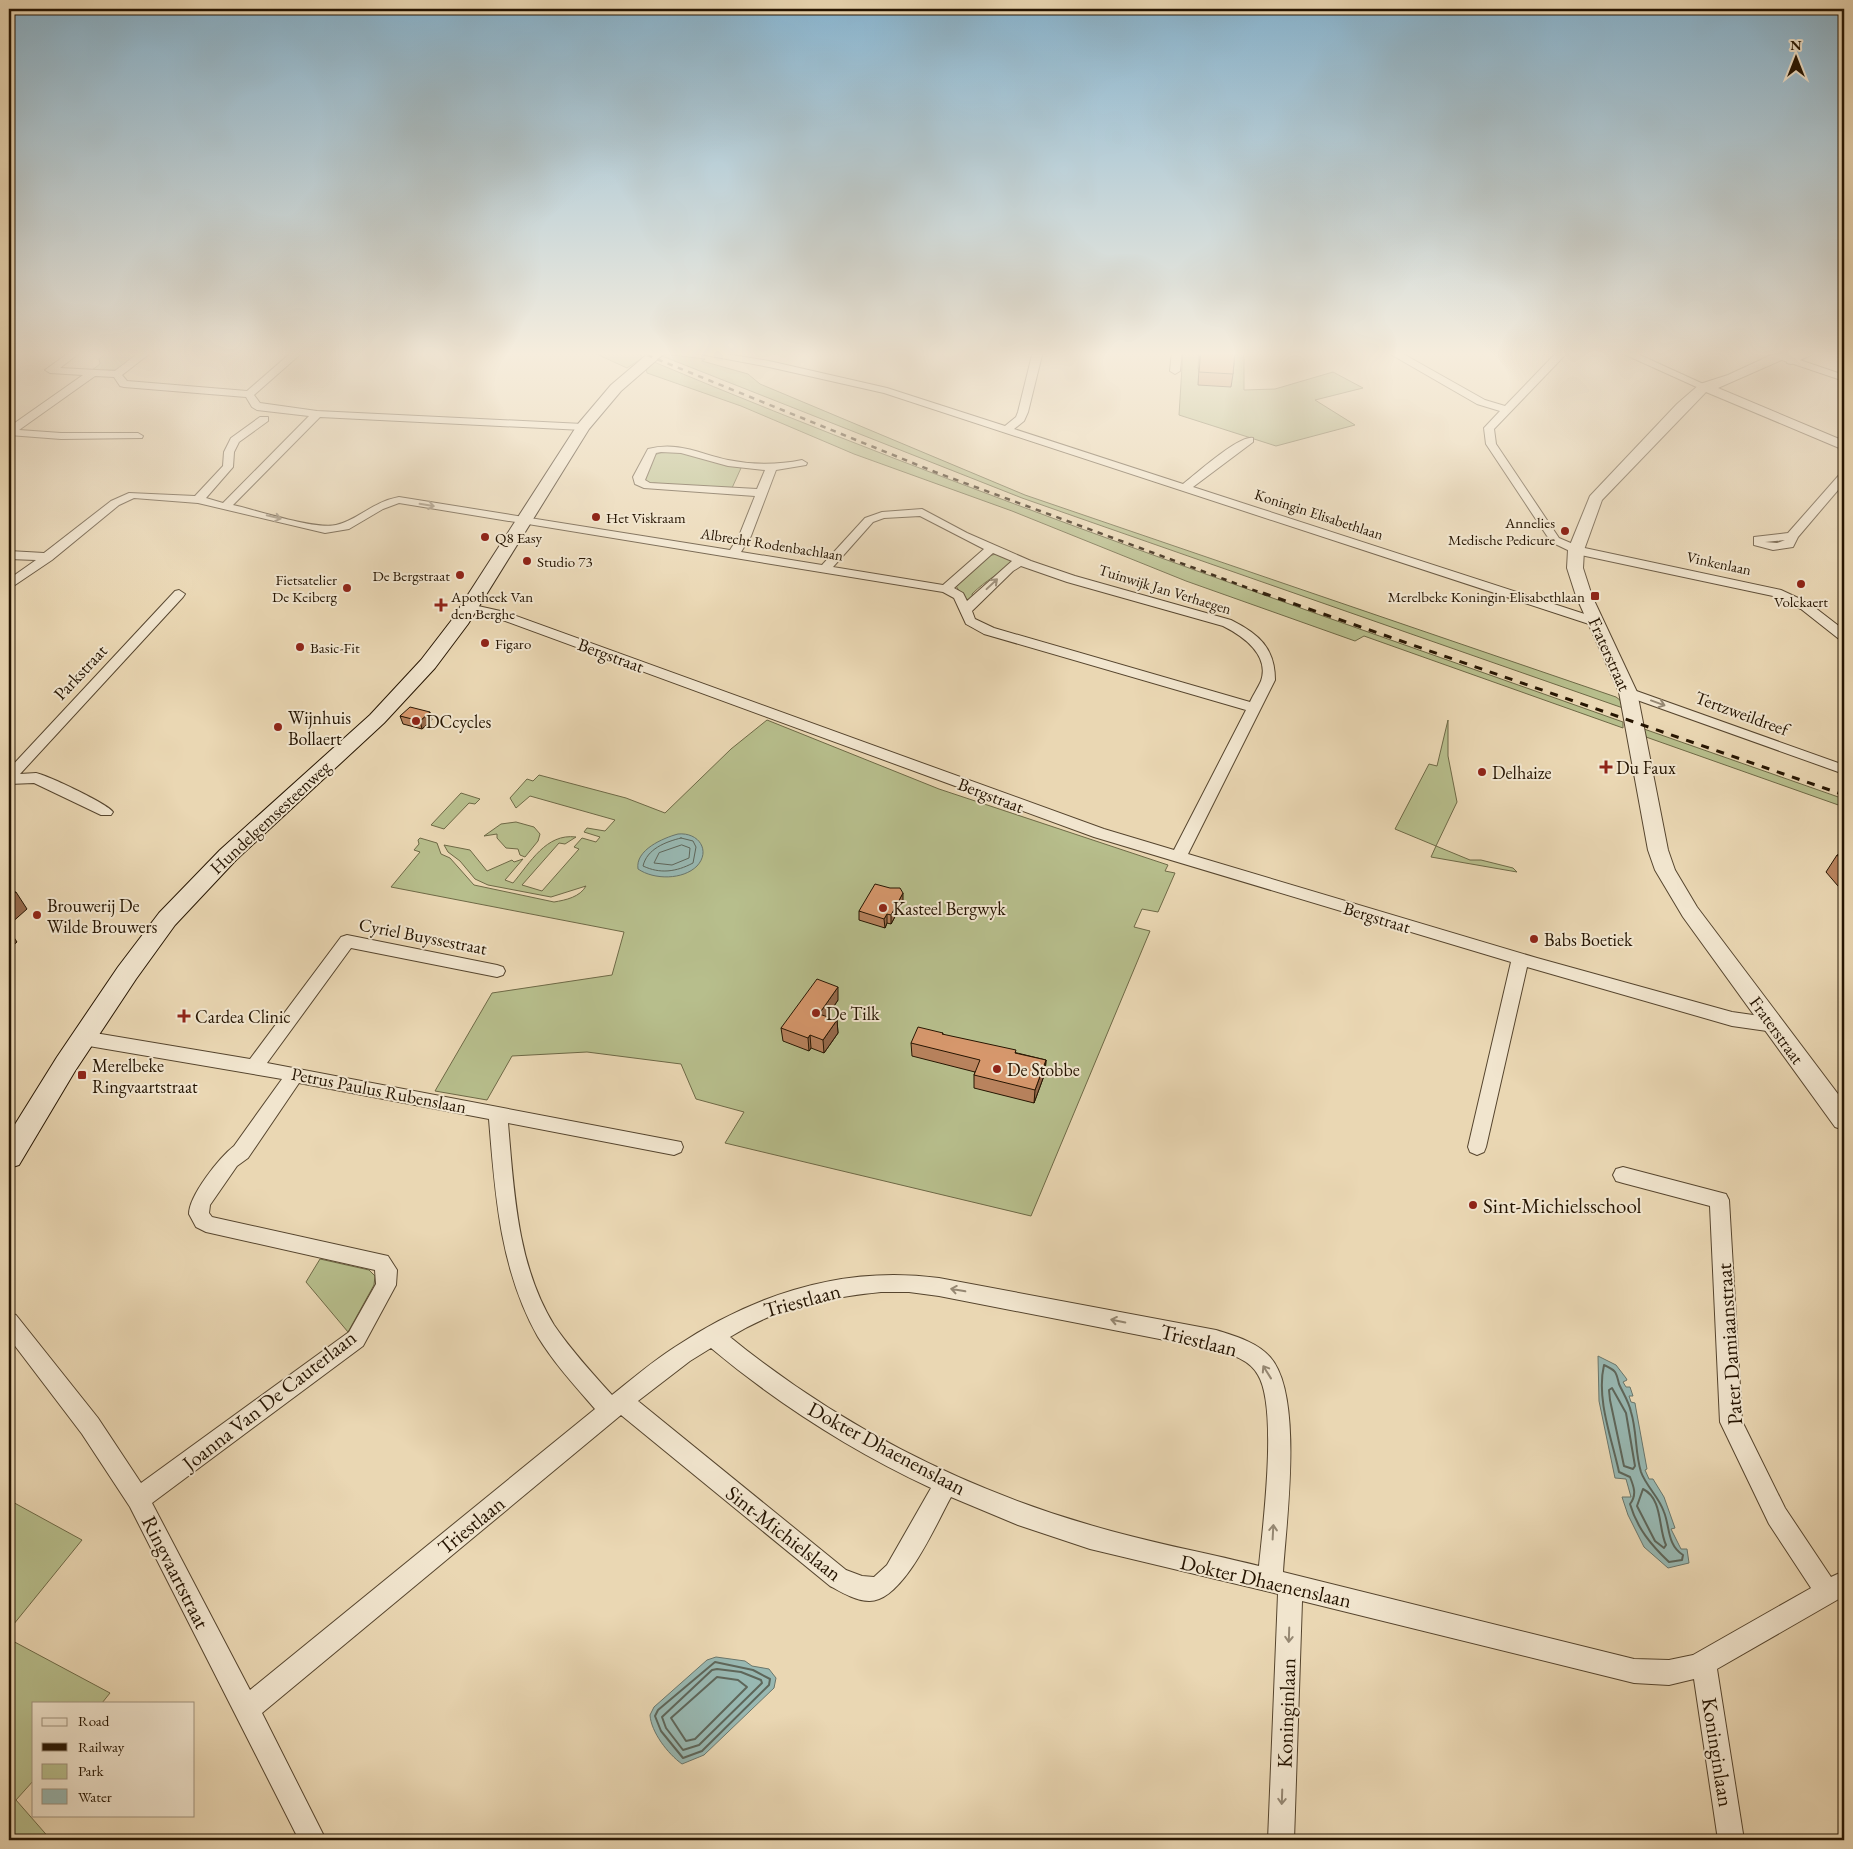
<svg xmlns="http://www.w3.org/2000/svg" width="1853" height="1849" font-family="'EB Garamond',serif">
	<rect width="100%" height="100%" fill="#ead7b3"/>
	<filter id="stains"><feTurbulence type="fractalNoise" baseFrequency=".004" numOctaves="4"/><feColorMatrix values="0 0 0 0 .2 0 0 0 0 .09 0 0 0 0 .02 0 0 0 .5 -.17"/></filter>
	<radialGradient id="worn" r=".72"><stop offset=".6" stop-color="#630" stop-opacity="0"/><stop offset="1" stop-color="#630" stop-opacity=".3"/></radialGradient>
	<g fill="#b7be8c" stroke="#6e6946">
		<path d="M109,351L139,353L116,370H92L100,364L99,359Z"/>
		<path d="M590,351H631L641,355L642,358L627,368Z"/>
		<path d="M1183,351H1199L1198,369L1233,370L1232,351H1244V390L1275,389L1333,372L1363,388L1315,400L1355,425L1276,446L1179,415Z"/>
		<path d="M664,354L705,359L702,361L748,374L760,384L1025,495L1616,697L1620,700L1623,708L1022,498L662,356Z"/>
		<path d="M654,362C972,495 1298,607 1623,722V728L1364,636L1355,641L1186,581L1012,511L854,454L741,406L647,373L646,368Z"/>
		<path d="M666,451H674L741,468L732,488L650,483L642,479L654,455Z"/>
		<path d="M997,554L1014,562C999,574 986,580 972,594L973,599L965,600L956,586L987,556Z"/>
		<path d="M767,720L939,789L1168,865L1165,871L1175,873L1158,912L1142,909L1134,927L1150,931L1031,1216L725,1143L744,1112L696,1099L681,1064L587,1052L512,1056L487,1100L435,1091L492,993L612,975L624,932L391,887L420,852L414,850L419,844L418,840L420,838L437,843L441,854L450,858L474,885L554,902C566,900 580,897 586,886L551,897L488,885L475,879L460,861L448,852L444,845L470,850L487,871L512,860L514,862L523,859L505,880L513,883C530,863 546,833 576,837L565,844L559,843L522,885L542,891L579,849L574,847L582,838L596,842L600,837L584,832L587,828L605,831L615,820L530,796L516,808L510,798L527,779L533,781L539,775L626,798L665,813L731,749Z"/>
		<path d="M1448,720V756L1457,802L1436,846L1470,860H1481L1513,868L1517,872L1431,857L1436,846L1395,829L1429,764L1437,766Z"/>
		<path d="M1644,729L1844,799V807L1646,737Z"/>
		<path d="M461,793L480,799L475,804L469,803L444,829L431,825Z"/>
		<path d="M516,822L534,827L540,834L538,841L525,857L520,855L518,849L506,848L497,838V834L484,836L501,824Z"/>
		<path d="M320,1259L369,1270L375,1276L374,1285L348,1332L306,1282Z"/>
		<path d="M9,1500L82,1540L9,1630Z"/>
		<path d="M9,1639L110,1693L102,1703H34V1780L16,1800L51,1840H9Z"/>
	</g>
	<g fill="#98b8b2" stroke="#6a766b">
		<path d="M678,834C699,832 711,851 697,866C683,880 654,880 638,869C635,850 663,838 678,834Z"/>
		<path d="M1598,1356L1616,1365L1626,1378L1627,1380L1623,1382L1626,1387H1630L1633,1396H1629L1631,1402L1635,1403L1636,1409L1647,1469L1645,1470L1649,1479H1653L1664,1497L1675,1528L1671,1529L1681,1549H1687L1689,1563L1668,1568L1644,1547L1628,1515L1622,1497H1631L1626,1479L1615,1478L1599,1401Z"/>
		<path d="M716,1657L745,1661L752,1666L769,1669L776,1678L774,1688L704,1755L682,1764C668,1754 651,1732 650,1715L654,1707L707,1660Z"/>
	</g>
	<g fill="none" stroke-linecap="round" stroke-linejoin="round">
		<g stroke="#5e665a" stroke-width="1">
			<path d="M681,838L693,841L696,847L693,863C676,872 660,874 643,866C647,849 665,842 681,838Z"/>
			<path d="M682,845L690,848L689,858L672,865L654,863L659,853Z"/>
		</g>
		<g stroke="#5e665a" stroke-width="2">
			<path d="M1604,1365C1617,1371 1616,1372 1619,1384C1623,1393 1629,1402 1631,1412C1637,1431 1635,1453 1641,1472C1646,1486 1659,1497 1664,1512C1670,1527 1667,1545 1683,1555L1682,1560L1669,1562C1651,1545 1637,1528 1630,1504C1637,1495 1634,1487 1630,1477L1619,1472C1612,1439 1596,1399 1604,1365Z"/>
			<path d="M1612,1388L1626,1413L1635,1466L1633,1469L1624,1466L1610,1400L1609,1390Z"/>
			<path d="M1643,1489C1663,1499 1658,1528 1666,1545L1664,1548L1655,1541L1637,1506Z"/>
			<path d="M715,1662L753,1670L770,1679L769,1685L702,1751L683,1758L661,1731L655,1716L658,1710Z"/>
			<path d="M717,1669L741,1672L761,1680L762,1683L699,1745L683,1750L666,1728L662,1717L712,1670Z"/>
			<path d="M717,1677L738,1680L747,1687L695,1739L686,1741L671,1718Z"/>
		</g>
		<path stroke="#6a766b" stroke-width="3" d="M9,361L22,351"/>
		<defs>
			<g id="minor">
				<path d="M141,351H153L122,375L127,381L247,391L293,351H304L254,395L260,403L317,411L583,424L588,427L583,430L320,417L233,505C256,510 316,530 336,525C358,520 372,502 399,497L730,550L739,536L755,496L644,488L635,484L633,477L648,449C678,441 700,454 728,460C752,465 778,465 802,460L807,463L806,465L776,470L751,536L741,552L822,565L865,518L882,512L922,509L967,533L1031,561L1075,576L1231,620C1259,634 1275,648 1275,680L1188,854L1537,958L1732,1012L1774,1018L1780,1020L1783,1025L1780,1030L1774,1032L1732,1026L1527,967L1486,1147L1484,1152L1477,1155L1470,1152L1468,1147L1511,962L1094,837L497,618L465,611L463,608L469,604L505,612L1104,829L1174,850L1246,710L984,634L966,624L954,598L943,592L399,503L383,509L349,529L325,533L198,503L134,498L119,505L52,560L9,589V579L36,560L9,559V551L44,553L111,501L129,493L195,496L223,466L224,452L231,438L260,417H268V421L239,442L234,452L233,467L206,498L223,503L309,416L257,410L252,407L246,397L124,387L120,386L114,377L95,376L19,430L61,433H138L143,436L142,438L61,439L9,435V427L83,375L50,373L45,370L70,352L78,354L60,368L115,371ZM661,452L681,453L728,466L765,470L757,489L650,483L645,480L656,453ZM920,516L984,549L943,585L833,567L873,522L884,518ZM993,553L1012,561L967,601L963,593L954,588ZM1021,566L1067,582L1223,626C1243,636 1270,655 1261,681C1258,688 1253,695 1250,702L994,628L975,619L972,611L1013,571Z"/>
				<path d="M684,351H709L769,361L887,388L1005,426L1016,417L1018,412L1033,351H1043L1028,412L1024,421L1014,429L1183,484C1196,474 1239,435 1253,438V442L1193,487L1600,619L1602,622L1596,626L1592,625L884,393L769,367Z"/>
				<path d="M1172,351H1182L1180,371L1175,374L1170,371Z"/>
				<path d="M1385,351H1398L1485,400L1505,406L1558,351H1569L1494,429L1496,444L1559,538L1580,547L1781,590L1809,603L1844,630V640L1839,639L1801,609L1773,596L1576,554L1551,542L1486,444L1484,428L1500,411L1477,404Z"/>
				<path d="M1617,351H1631L1710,387L1701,389Z"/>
				<path d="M1779,353L1844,375V381L1776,358V354Z"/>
				<path d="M1844,473V483L1798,537L1793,547L1773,550L1754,545V537L1788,533L1840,474ZM1785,540L1777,543L1765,542Z"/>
				<path d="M179,590L185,594L183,597L20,774C25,774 31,773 36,773C47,775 108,804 113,812L111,815H101L34,783L9,784V769L175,591Z"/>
				<path d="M1628,688L1844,765V774L1623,695L1621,692Z"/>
				<path d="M347,935L497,965L503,967L505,971L503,975L497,977L351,948L267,1063L681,1142L683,1147L681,1152L674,1155L508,1123C514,1191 517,1265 554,1325C571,1350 592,1373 612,1395C632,1379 653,1361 675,1347C755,1294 843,1265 939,1278L1216,1330C1235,1336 1257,1342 1270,1357C1304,1395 1286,1522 1283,1572L1634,1659L1669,1660L1693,1655L1811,1588L1769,1524L1720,1422L1710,1206L1623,1183L1616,1181L1613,1175L1616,1169L1623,1167L1726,1194L1729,1200L1742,1421L1785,1508L1831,1577L1844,1571V1596L1717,1669L1744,1840H1718L1694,1679L1669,1685L1634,1683L1302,1601L1294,1840H1268L1278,1594L1090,1549L1018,1525L951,1497C936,1524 903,1602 869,1601C856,1601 841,1592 830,1586L621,1415L262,1713L326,1840H299L130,1507L82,1434L9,1338V1313L16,1315L98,1418L141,1483L349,1332L376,1284L375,1270L206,1232L196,1227L189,1214C189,1195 220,1157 234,1146L282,1079L83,1045L77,1043L74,1038L77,1033L83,1031L250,1059L341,937ZM299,1083L489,1119C495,1194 500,1270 538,1337C554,1363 575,1386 595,1409L250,1690L152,1503L363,1346L396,1285L397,1270L388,1256L212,1217L209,1213L210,1205L237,1166L248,1158ZM881,1292H909L939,1296L1216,1350C1231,1354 1250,1360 1258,1375C1278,1408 1263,1525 1259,1566C1203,1552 1146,1542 1090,1525C959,1487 835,1423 730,1337C778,1307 825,1298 881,1292ZM711,1348C778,1404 852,1451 931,1488L887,1565L874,1577L862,1576L846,1570L638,1401L690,1361Z"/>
			</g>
			<path id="tertiary" d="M1780,351H1797L1792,355L1802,351H1820L1791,364L1787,363L1786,358L1718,388L1844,441V450L1706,392L1602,500L1584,550L1583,568L1592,596L1637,692L1668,850L1675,870L1697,907L1844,1102V1130L1835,1127L1683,917L1655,870L1648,850L1619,692L1576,596L1567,568L1568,550L1590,496L1677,404L1700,384L1728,375Z"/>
			<path id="secondary" d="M651,351H667L621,391L589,429L468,624L435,668L384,723L236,860L175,925L136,979L75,1071L19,1165L9,1168V1134L57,1057L118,967L159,913L220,850L370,715L421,660L451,621L578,424L611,385Z"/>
		</defs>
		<use href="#minor" stroke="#56452e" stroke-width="2"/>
		<use href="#tertiary" stroke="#56452e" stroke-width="2"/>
		<use href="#secondary" stroke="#251401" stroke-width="2"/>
		<use href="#minor" fill="#f1e5ce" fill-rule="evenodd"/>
		<use href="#tertiary" fill="#f1e5ce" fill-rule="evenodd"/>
		<use href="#secondary" fill="#f1e5ce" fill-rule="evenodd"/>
		<path stroke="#251401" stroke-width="2.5" stroke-dasharray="5.5 5.5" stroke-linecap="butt" d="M637,351L935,472L1267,595"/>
		<path stroke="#251401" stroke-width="3" stroke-dasharray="8 8" stroke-linecap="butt" d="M1263,593L1844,795"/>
	</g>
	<g fill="#b9835e" stroke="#251401">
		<path d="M1200,351H1235L1233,374L1231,387L1198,385Z"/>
		<path d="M400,716L432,720L422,729L403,724Z"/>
		<path d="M1844,854V893L1826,872L1837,855Z"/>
		<path d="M903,902L891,924L887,923L885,928L859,920V911Z"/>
		<path d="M838,1000L827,1017L837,1020L838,1033L824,1053L811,1048L809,1051L783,1041L781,1028Z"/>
		<path d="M943,1033V1035L1046,1060L1045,1073L1034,1103L974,1088V1075L975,1072L912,1056L911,1043Z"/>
	</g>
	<g fill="#966a4c" stroke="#251401">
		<path d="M430,712L432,720L422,729L420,721Z"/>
		<path d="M16,892L27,909L9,925V899Z"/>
		<path d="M903,893V902L891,924V915Z"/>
		<path d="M887,914V923L885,928L884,919Z"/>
		<path d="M9,930L17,942L9,949Z"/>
		<path d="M9,951L13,957L9,960Z"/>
		<path d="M838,987V1000L820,1027L819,1014Z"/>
		<path d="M837,1020L838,1033L824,1053L823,1040Z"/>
		<path d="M810,1035L811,1048L809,1051L808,1038Z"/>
		<path d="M1046,1060L1045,1073L1034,1103L1035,1090Z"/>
	</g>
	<g fill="#d7986d" stroke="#251401">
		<path d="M1201,351H1235L1233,374L1199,372Z"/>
		<path d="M410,707L430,712L420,721L400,716Z"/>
		<path d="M1844,854V863L1837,855Z"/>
		<path d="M875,884L890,888H900L903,893L891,915L887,914L884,919L859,911Z"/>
		<path d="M9,890L16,892L9,899Z"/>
		<path d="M817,979L838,987L819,1014L837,1020L823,1040L810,1035L808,1038L781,1028Z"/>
		<path d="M918,1027L943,1033L942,1034L1016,1050L1015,1053L1046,1060L1035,1090L974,1075L980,1060L911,1043Z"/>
	</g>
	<defs><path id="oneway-shaft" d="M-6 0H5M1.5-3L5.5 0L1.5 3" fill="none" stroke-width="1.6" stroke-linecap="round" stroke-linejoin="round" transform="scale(1.25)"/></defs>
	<g stroke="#958772">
		<use href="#oneway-shaft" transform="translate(427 505) rotate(9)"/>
		<use href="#oneway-shaft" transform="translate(274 517) rotate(14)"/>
		<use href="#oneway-shaft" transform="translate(992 584) rotate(-43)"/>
		<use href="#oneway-shaft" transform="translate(1658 703) rotate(20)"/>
		<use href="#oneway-shaft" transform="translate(958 1290) rotate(-170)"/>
		<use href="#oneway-shaft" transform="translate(1118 1321) rotate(-168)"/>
		<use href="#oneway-shaft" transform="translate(1267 1372) rotate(-122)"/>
		<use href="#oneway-shaft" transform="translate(1273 1532) rotate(-87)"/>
		<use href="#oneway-shaft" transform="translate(1289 1635) rotate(92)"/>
		<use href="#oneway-shaft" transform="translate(1282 1797) rotate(92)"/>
	</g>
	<linearGradient id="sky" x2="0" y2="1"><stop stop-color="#88b6d2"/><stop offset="0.58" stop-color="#f6eddd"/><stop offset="1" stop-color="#f6eddd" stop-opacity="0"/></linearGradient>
	<rect width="1853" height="610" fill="url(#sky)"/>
	<g fill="#8f2418" stroke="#f1e5ce" stroke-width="2">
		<circle cx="596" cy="517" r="5"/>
		<circle cx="1565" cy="531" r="5"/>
		<circle cx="485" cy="537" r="5"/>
		<circle cx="527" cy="561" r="5"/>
		<circle cx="460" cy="575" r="5"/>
		<circle cx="1801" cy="584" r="5"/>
		<circle cx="347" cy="588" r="5"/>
		<rect x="1590" y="591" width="10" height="10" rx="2.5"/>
		<path d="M438.5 597.5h5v5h5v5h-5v5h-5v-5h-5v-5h5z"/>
		<circle cx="485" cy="643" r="5"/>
		<circle cx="300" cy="647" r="5"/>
		<circle cx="416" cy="721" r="5"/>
		<circle cx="278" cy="727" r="5"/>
		<path d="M1603.5 759.5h5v5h5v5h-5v5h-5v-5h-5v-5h5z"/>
		<circle cx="1482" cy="772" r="5"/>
		<circle cx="883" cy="908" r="5"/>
		<circle cx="37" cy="915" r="5"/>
		<circle cx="1534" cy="939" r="5"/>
		<circle cx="816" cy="1013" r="5"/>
		<path d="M181.5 1008.5h5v5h5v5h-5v5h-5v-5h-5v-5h5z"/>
		<circle cx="997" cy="1069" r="5"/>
		<rect x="77" y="1070" width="10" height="10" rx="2.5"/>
		<circle cx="1473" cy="1205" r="5"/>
	</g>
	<g text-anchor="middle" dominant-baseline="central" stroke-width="4" stroke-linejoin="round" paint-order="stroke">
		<g font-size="15" fill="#251401" stroke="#f1e5ce">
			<text transform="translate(1319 514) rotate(18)">Koningin Elisabethlaan</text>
			<text transform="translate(772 544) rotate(9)">Albrecht Rodenbachlaan</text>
			<text transform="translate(1719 563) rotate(12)">Vinkenlaan</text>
			<text transform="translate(1165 589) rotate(17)">Tuinwijk Jan Verhaegen</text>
		</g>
		<g font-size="15" fill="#251401" stroke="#f1e5ce" text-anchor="start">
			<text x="606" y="517">Het Viskraam</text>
			<text x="1555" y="522" text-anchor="end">Annelies<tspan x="1555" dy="17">Medische Pedicure</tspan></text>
			<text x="495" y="537">Q8 Easy</text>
			<text x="537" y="561">Studio 73</text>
			<text x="450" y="575" text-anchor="end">De Bergstraat</text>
			<text x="337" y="579" text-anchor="end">Fietsatelier<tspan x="337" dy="17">De Keiberg</tspan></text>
			<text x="451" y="596">Apotheek Van<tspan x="451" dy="17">den Berghe</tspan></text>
			<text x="1585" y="596" text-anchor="end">Merelbeke Koningin Elisabethlaan</text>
			<text x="1801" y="601" text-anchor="middle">Volckaert</text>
			<text x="495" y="643">Figaro</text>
			<text x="310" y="647">Basic-Fit</text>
		</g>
		<g font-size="18" fill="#251401" stroke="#f1e5ce">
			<text transform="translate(1610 654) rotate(66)">Fraterstraat</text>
			<text transform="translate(611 655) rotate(20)">Bergstraat</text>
			<text transform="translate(80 672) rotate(-47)">Parkstraat</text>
			<text transform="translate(1742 713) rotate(20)">Tertzweildreef</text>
			<text transform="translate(991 795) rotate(21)">Bergstraat</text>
			<text transform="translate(270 817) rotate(-43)">Hundelgemsesteenweg</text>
			<text transform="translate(1377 917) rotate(17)">Bergstraat</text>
			<text transform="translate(423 936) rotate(11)">Cyriel Buyssestraat</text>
			<text transform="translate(1777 1030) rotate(54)">Fraterstraat</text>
			<text transform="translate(379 1090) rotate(11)">Petrus Paulus Rubenslaan</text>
		</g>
		<g font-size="18" fill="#251401" stroke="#f1e5ce" text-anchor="start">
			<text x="288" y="717">Wijnhuis<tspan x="288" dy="21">Bollaert</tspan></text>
			<text x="426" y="721">DCcycles</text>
			<text x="1616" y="767">Du Faux</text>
			<text x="1492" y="772">Delhaize</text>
			<text x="47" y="905">Brouwerij De<tspan x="47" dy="21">Wilde Brouwers</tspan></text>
			<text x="893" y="908">Kasteel Bergwyk</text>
			<text x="1544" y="939">Babs Boetiek</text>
			<text x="826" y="1013">De Tilk</text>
			<text x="195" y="1016">Cardea Clinic</text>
			<text x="92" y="1065">Merelbeke<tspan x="92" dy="21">Ringvaartstraat</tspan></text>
			<text x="1007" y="1069">De Stobbe</text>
		</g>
		<g font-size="21" fill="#251401" stroke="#f1e5ce" text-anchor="start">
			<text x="1483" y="1205">Sint-Michielsschool</text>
		</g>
		<g font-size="21" fill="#251401" stroke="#f1e5ce">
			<text transform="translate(802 1300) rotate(-15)">Triestlaan</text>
			<text transform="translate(1199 1340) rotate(14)">Triestlaan</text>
			<text transform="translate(1729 1344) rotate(-94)">Pater Damiaanstraat</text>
			<text transform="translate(269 1400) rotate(-38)">Joanna Van De Cauterlaan</text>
			<text transform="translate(887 1448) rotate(28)">Dokter Dhaenenslaan</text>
			<text transform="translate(471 1525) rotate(-39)">Triestlaan</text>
			<text transform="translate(784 1533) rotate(38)">Sint-Michielslaan</text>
			<text transform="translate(176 1572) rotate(63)">Ringvaartstraat</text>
			<text transform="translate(1266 1581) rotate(13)">Dokter Dhaenenslaan</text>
			<text transform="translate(1286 1713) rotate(-88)">Koninginlaan</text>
			<text transform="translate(1718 1752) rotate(81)">Koninginlaan</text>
		</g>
	</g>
	<rect width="1853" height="1849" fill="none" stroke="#ead7b3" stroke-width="30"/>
	<rect x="10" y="10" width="1833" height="1829" fill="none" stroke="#251401" stroke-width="2.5"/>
	<rect x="15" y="15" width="1823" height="1819" fill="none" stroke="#251401"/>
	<rect x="32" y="1702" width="162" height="115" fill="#f1e5ce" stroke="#9f917c"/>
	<rect x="42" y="1718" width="25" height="8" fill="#f1e5ce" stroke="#9f917c"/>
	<text x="78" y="1726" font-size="15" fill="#251401">Road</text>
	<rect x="42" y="1743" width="25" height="8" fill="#251401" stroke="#9f917c"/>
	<text x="78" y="1752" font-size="15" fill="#251401">Railway</text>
	<rect x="42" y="1764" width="25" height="15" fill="#b7be8c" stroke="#9f917c"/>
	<text x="78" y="1776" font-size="15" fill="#251401">Park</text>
	<rect x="42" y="1789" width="25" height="15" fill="#98b8b2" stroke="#9f917c"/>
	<text x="78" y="1802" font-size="15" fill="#251401">Water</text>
	<g transform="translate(1796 58)" stroke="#f1e5ce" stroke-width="4" paint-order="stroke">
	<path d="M0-4L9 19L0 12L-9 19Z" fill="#251401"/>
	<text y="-8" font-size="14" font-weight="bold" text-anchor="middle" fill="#251401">N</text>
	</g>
	<rect width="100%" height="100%" filter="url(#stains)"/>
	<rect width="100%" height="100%" fill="url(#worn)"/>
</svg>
